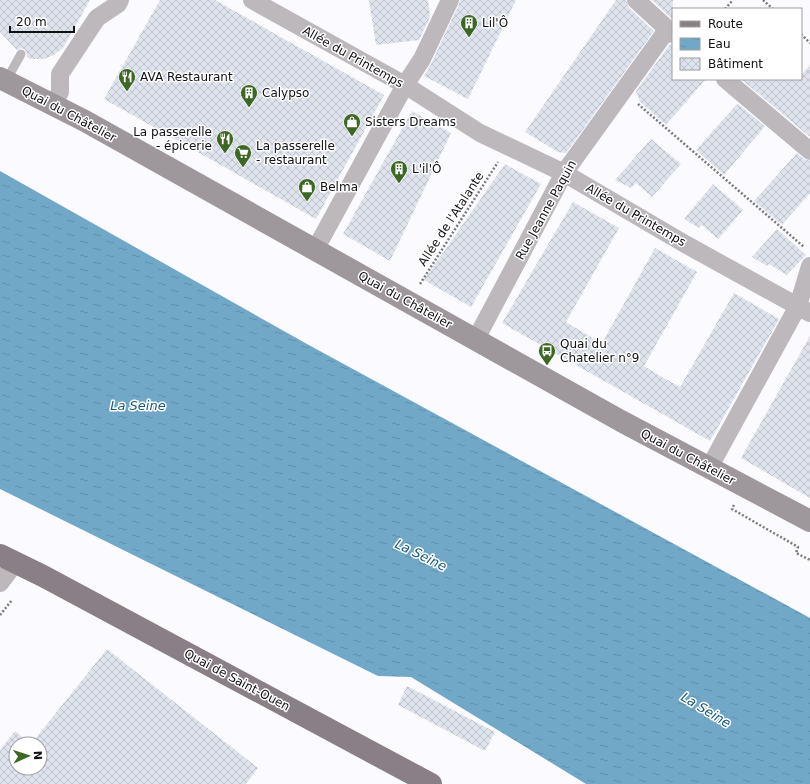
<svg xmlns="http://www.w3.org/2000/svg" width="810" height="784" font-family="'DejaVu Sans',sans-serif">
	<defs>
		<pattern id="water-ripples" width="26" height="14" patternUnits="userSpaceOnUse"><rect width="26" height="14" fill="#71a8c8"/><path d="M2 4q2-2 4 0t4 0M15 11q2-2 4 0t4 0" fill="none" stroke="#618fab"/></pattern>
		<pattern id="building-cross-hatch" width="8" height="8" patternUnits="userSpaceOnUse"><rect width="8" height="8" fill="#dee3ee"/><path d="M0 0l8 8M0 8l8-8" fill="none" stroke="#bdc2cb"/></pattern>
	</defs>
	<rect width="100%" height="100%" fill="#fbfaff"/>
	<path fill="url(#water-ripples)" d="M0,171L307,344L810,618V784H586L411,677L378,676L0,489Z"/>
	<g fill="url(#building-cross-hatch)" fill-rule="evenodd">
		<path d="M0,0H90L63,48L54,55L44,59H32L26,57L27,54L24,49L21,48L17,50L0,32Z"/>
		<path d="M160,0H215L384,95L316,219L104,99Z"/>
		<path d="M369,0H428L430,17L419,40L376,45Z"/>
		<path d="M460,0H516L468,99L424,76L431,64L459,4Z"/>
		<path d="M616,0H626L629,8L654,31L566,153L558,152L525,132Z"/>
		<path d="M652,0H673V20Z"/>
		<path d="M670,44H673V79H706L666,125L640,102L636,91Z"/>
		<path d="M810,65V137L741,79H801V75Z"/>
		<path d="M738,104L765,126L724,175L696,150L736,105Z"/>
		<path d="M412,111L451,133L390,261L343,234Z"/>
		<path d="M651,139L681,164L652,197L636,183L631,188L615,180Z"/>
		<path d="M797,153L804,159L810,161V193L782,225L754,201Z"/>
		<path d="M505,164L541,184L471,307L424,280Z"/>
		<path d="M713,184L743,210L718,239L702,225L699,228L684,219Z"/>
		<path d="M573,202L619,228L566,322L584,333L602,343L655,248L697,272L644,366L662,377L680,387L734,293L779,319L710,441L502,323Z"/>
		<path d="M777,229L806,255L787,275L769,264L767,266L752,257Z"/>
		<path d="M810,336V498L741,458Z"/>
		<path d="M107,649L258,768L246,784H0V750L15,731L31,744ZM16,744H40V768H16Z"/>
		<path d="M407,686L495,732L485,751L398,705Z"/>
	</g>
	<g fill="none" stroke-linecap="round" stroke-linejoin="round">
		<g stroke="#7a797e" stroke-width="2.5" stroke-dasharray="2 2" stroke-linecap="butt">
			<path d="M763,0L773,9"/>
			<path d="M725,9L733,0"/>
			<path d="M801,34L810,43"/>
			<path d="M638,104L804,247"/>
			<path d="M420,284L498,162"/>
			<path d="M734,505L732,509L798,547L796,553L810,560"/>
			<path d="M0,615L12,600"/>
		</g>
		<path stroke="#bcb8bb" stroke-width="9" d="M6,81L21,54"/>
		<g stroke="#bcb8bb" stroke-width="18">
			<path d="M252,0L405,85L480,133L564,173L685,244L810,313"/>
			<path d="M636,0L673,34"/>
			<path d="M725,79L810,151"/>
			<path d="M54,104L60,92V74L97,18L118,4L120,0"/>
			<path d="M315,250L405,85L422,59L450,0"/>
			<path d="M476,339L564,173L667,30"/>
			<path d="M709,468L798,306L810,266"/>
			<path d="M0,583L16,562"/>
		</g>
		<path stroke="#9e979c" stroke-width="22" d="M0,78L85,121L621,421L810,521"/>
		<path stroke="#888086" stroke-width="22" d="M0,555L43,576L431,784"/>
	</g>
	<defs>
		<symbol id="building-pin" viewBox="-11 -11 22 30"><path d="M0 17L-7.5 6A9.5 9.5 0 1 1 7.5 6Z" fill="#3c6724" stroke="#fff"/><path d="M-4-6H4V6H1V3H-1V6H-4ZM-2.5-4.3h1.7v1.8h-1.7ZM.8-4.3h1.7v1.8H.8ZM-2.5-1h1.7V.8h-1.7ZM.8-1h1.7V.8H.8Z" fill="#fff"/></symbol>
		<symbol id="restaurant-pin" viewBox="-11 -11 22 30"><path d="M0 17L-7.5 6A9.5 9.5 0 1 1 7.5 6Z" fill="#3c6724" stroke="#fff"/><path d="M-5-6h1v4h1v-4h1v4h1v-4h1v5L-1.5 .5V6h-2V.5L-5-1ZM5-6V6H3V1.5H1.5Q1.5-4 5-6Z" fill="#fff"/></symbol>
		<symbol id="shop-pin" viewBox="-11 -11 22 30"><path d="M0 17L-7.5 6A9.5 9.5 0 1 1 7.5 6Z" fill="#3c6724" stroke="#fff"/><path d="M-5-2.5h2.3a2.7 3.5 0 0 1 5.4 0H5L5.5 6h-11ZM-1.5-2.5h3a1.5 2.3 0 0 0-3 0Z" fill="#fff"/></symbol>
		<symbol id="supermarket-pin" viewBox="-11 -11 22 30"><path d="M0 17L-7.5 6A9.5 9.5 0 1 1 7.5 6Z" fill="#3c6724" stroke="#fff"/><path d="M-6-5.5h2.5l.6 2H6L4.5 2H-2.5L-4.4-4H-6ZM-1.5 3.2a1.3 1.3 0 1 0 .1 0ZM3 3.2a1.3 1.3 0 1 0 .1 0Z" fill="#fff"/></symbol>
		<symbol id="bus-pin" viewBox="-11 -11 22 30"><path d="M0 17L-7.5 6A9.5 9.5 0 1 1 7.5 6Z" fill="#3c6724" stroke="#fff"/><path d="M-5-6H5V4H4V6H2V4H-2V6H-4V4H-5ZM-3.5-4V0h7V-4ZM-3.5 1.2v1.5H-2V1.2ZM2 1.2v1.5H3.5V1.2Z" fill="#fff"/></symbol>
	</defs>
	<g fill-rule="evenodd">
		<use href="#building-pin" x="459" y="13" width="20" height="27"/>
		<use href="#restaurant-pin" x="117" y="67" width="20" height="27"/>
		<use href="#building-pin" x="239" y="83" width="20" height="27"/>
		<use href="#shop-pin" x="342" y="112" width="20" height="27"/>
		<use href="#restaurant-pin" x="215" y="129" width="20" height="27"/>
		<use href="#supermarket-pin" x="233" y="143" width="20" height="27"/>
		<use href="#building-pin" x="389" y="159" width="20" height="27"/>
		<use href="#shop-pin" x="297" y="177" width="20" height="27"/>
		<use href="#bus-pin" x="537" y="341" width="20" height="27"/>
	</g>
	<g text-anchor="middle" dominant-baseline="central" stroke-width="3" stroke-linejoin="round" paint-order="stroke">
		<g font-size="12" fill="#100f13" stroke="#fff" text-anchor="start">
			<text x="482" y="23">Lil'Ô</text>
			<text x="140" y="77">AVA Restaurant</text>
			<text x="262" y="93">Calypso</text>
			<text x="365" y="122">Sisters Dreams</text>
			<text x="212" y="132" text-anchor="end">La passerelle<tspan x="212" dy="14">- épicerie</tspan></text>
			<text x="256" y="146">La passerelle<tspan x="256" dy="14">- restaurant</tspan></text>
			<text x="412" y="169">L'il'Ô</text>
			<text x="320" y="187">Belma</text>
			<text x="560" y="344">Quai du<tspan x="560" dy="14">Chatelier n°9</tspan></text>
		</g>
		<g font-size="12" fill="#100f13" stroke="#fff">
			<text transform="translate(353 57) rotate(29)">Allée du Printemps</text>
			<text transform="translate(69 114) rotate(28)">Quai du Châtelier</text>
			<text transform="translate(546 210) rotate(-61)">Rue Jeanne Paquin</text>
			<text transform="translate(636 215) rotate(30)">Allée du Printemps</text>
			<text transform="translate(451 219) rotate(-57)">Allée de l'Atalante</text>
			<text transform="translate(405 300) rotate(29)">Quai du Châtelier</text>
			<text transform="translate(688 457) rotate(28)">Quai du Châtelier</text>
			<text transform="translate(237 680) rotate(28)">Quai de Saint-Ouen</text>
		</g>
		<g font-size="13" font-style="italic" fill="#175b7b" stroke="#fff">
			<text x="138" y="405">La Seine</text>
			<text transform="translate(421 555) rotate(26)">La Seine</text>
			<text transform="translate(706 710) rotate(31)">La Seine</text>
		</g>
	</g>
	<rect x="672" y="8" width="130" height="72" fill="#ffffff" stroke="#9f9fa1"/>
	<rect x="680" y="21" width="20" height="6" fill="#888086" stroke="#9f9fa1"/>
	<text x="708" y="28" font-size="12" fill="#100f13">Route</text>
	<rect x="680" y="38" width="20" height="12" fill="url(#water-ripples)" stroke="#9f9fa1"/>
	<text x="708" y="48" font-size="12" fill="#100f13">Eau</text>
	<rect x="680" y="58" width="20" height="12" fill="url(#building-cross-hatch)" stroke="#9f9fa1"/>
	<text x="708" y="68" font-size="12" fill="#100f13">Bâtiment</text>
	<g transform="translate(28 756) rotate(87)"><circle r="19" fill="#ffffff" stroke="#9f9fa1"/>
	<path d="M0-3L7 15L0 10L-7 15Z" fill="#3c6724"/>
	<text y="-6" font-size="11" font-weight="bold" text-anchor="middle" fill="#100f13">N</text>
	</g>
	<path d="M10 26v6h64v-6" fill="none" stroke="#100f13" stroke-width="2"/>
	<text x="16" y="26" font-size="12" fill="#100f13" stroke="#ffffff" stroke-width="3" paint-order="stroke">20 m</text>
</svg>
